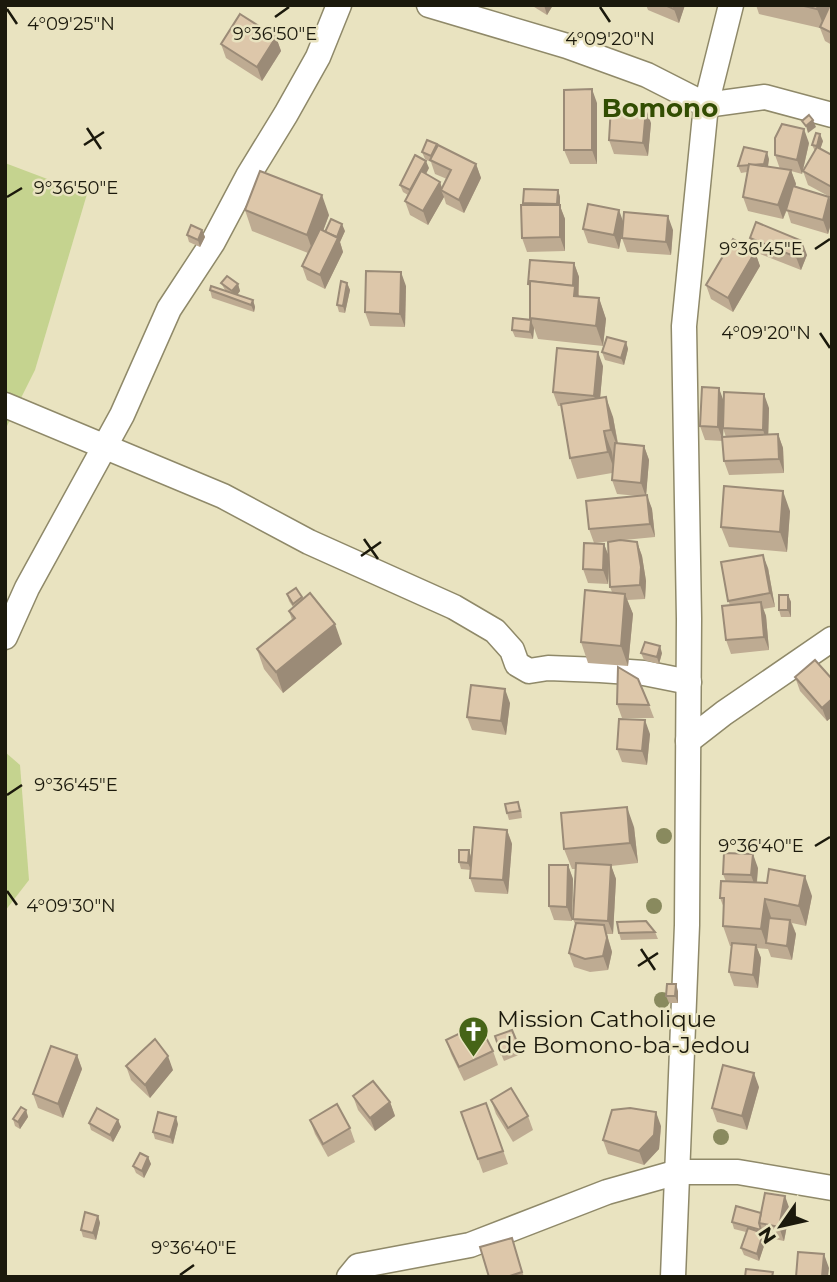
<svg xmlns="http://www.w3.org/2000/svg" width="837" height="1282" font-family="Montserrat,sans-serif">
	<rect width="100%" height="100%" fill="#e9e3c0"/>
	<g fill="#c5d38f">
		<path d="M5,163L87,194L35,370L5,430Z"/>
		<path d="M5,752L20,765L29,880L5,911Z"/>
	</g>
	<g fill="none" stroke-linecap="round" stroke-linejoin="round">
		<defs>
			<g id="minor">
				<path d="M429,5L567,46L647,75L706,105L765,97L832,115"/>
				<path d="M5,405L223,496L309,542L454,607L495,631L512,650L517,664L529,671L548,668L600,670L644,673L689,682"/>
				<path d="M5,637L27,588L122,415L169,309L213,242L248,176L286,114L318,57L339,5"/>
				<path d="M688,741L724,713L832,639"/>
				<path d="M349,1277L358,1266L470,1245L607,1192L678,1172H738L832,1188"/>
				<path d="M673,1277L687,925L689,619L684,326L706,105L731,5"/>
			</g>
		</defs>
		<use href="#minor" stroke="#8f8969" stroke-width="27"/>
		<use href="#minor" stroke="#fff" stroke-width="24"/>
	</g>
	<g fill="#898a5e">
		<circle cx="664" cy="836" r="8"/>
		<circle cx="654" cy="906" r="8"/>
		<circle cx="662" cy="1000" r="8"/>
		<circle cx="721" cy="1137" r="8"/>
	</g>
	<g fill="#beab92" fill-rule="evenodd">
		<path d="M531,5H553L547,15Z"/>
		<path d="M646,5H685L679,23L648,10Z"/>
		<path d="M756,5H832V45L825,41L820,28L759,14Z"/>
		<path d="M276,37L281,51L262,81L226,58L221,44Z"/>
		<path d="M597,103V164H570L564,150Z"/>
		<path d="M651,123L648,156L614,154L609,140Z"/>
		<path d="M823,141L820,149L832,155V198L808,185L803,171L815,151L812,145Z"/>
		<path d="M809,143L802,174L791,171L796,184L795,187L829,197L832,204V220L828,234L791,223L787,210L783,219L748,211L743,197L747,172L741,173L738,166L769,159L768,167L780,169L775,155Z"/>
		<path d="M437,144L438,146L476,164L481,178L464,213L446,204L444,197L428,225L410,215L405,201L408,195L403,192L400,185L429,168L426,174L440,182L442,189L447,179L435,174L431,162L425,159L422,152Z"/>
		<path d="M558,190L560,197V206L565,219V251L527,252L522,238L524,205L523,203Z"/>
		<path d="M245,210L329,215L323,231L325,232L345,231L340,242L343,252L325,289L307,280L302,266L308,253L252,231Z"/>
		<path d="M623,223L673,230L671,255L627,252L622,238L623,228L619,249L588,243L583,229Z"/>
		<path d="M202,230L205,237L200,247L189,242L187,235Z"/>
		<path d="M750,238L807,255L801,270L755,252Z"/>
		<path d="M755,252L760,266L733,312L711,299L706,285Z"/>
		<path d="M574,263L579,277V296L599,298L606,319L603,346L538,339L534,328L533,339L515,337L512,330L531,320L530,288L528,284Z"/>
		<path d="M221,283L238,284L240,291L237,295L253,300L255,307L254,312L212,298L210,290H225Z"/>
		<path d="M347,283L350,290L345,313L339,312L337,305Z"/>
		<path d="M406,286L405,327L370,326L365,312Z"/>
		<path d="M626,342L628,349L624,365L605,360L602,352Z"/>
		<path d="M603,366L600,398L613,417L618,443L644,446L649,460L646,495L652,509L655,537L624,540L637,542L642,556L646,581L645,599L627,600L633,614L628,666L588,663L581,642L612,592L610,587L612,541L594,543L589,529L638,496L617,494L612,480V473L577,479L570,458L561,406H558L553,392Z"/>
		<path d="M724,402L769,408L768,435L778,434L783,448L784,473L729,475L724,461L723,441L705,440L700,426ZM724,406L723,428L726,437H723Z"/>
		<path d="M790,511L787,552L729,547L721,527Z"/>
		<path d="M604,544L609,557L608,584L588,583L583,569Z"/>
		<path d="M768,568L775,607L763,609L766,616L769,650L731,654L726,640L730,605L728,601Z"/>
		<path d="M287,594L302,597L342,644L283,693L264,669L257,649L292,620L289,611L293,607L289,601Z"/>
		<path d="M788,595L791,602V617H781L779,610Z"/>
		<path d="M641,653H662L659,664L644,660Z"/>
		<path d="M795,677L832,679V717L827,721L800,691Z"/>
		<path d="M510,703L506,735L472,730L467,717Z"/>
		<path d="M617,704L649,705L654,718H622Z"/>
		<path d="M650,734L647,765L622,762L617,749Z"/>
		<path d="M521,809L522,818L509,820L507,813Z"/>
		<path d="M634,827L638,863L611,866L616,879L613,934H607L612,952L608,970L590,972L574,967L569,953L575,924L573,919L576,869H572L564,849Z"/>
		<path d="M507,830L512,844L508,894L475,892L470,878Z"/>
		<path d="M469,850L471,857V870L461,869L459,862Z"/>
		<path d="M568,865L573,879L572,921L554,920L549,906Z"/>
		<path d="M758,868L757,883L812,896L806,926L792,923L796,934L792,960L771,957L768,949L757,948L761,958L758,988L734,986L729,972L732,946H730L723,926L724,908L720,898L726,882L723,874Z"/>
		<path d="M655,932L658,939L621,940L619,933Z"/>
		<path d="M678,991V1003H669L666,996Z"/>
		<path d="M512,1030L521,1054L504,1061L501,1054Z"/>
		<path d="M446,1040L493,1051L498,1065L464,1081L451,1054Z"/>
		<path d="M77,1055L82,1069L63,1118L38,1108L33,1094Z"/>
		<path d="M126,1066L173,1070L150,1098L131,1080Z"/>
		<path d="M759,1087L747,1130L717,1122L712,1108Z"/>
		<path d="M353,1096L390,1102L395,1116L375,1131L358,1110Z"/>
		<path d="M491,1100L528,1116L533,1130L513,1142L496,1114Z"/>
		<path d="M486,1103L508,1164L483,1173L461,1112Z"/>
		<path d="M26,1110L28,1117L20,1129L15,1126L13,1119Z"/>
		<path d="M118,1120L121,1127L113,1142L91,1130L89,1123Z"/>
		<path d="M310,1120L350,1128L355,1142L328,1157L315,1134Z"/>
		<path d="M178,1124L173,1144L155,1139L153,1132Z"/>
		<path d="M661,1126L659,1149L644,1165L608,1154L603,1140Z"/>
		<path d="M148,1157L151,1164L144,1178L136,1173L133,1166Z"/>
		<path d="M790,1210L784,1241L765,1237L766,1240L759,1261L744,1255L741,1248L746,1232L734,1229L732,1222L761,1213Z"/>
		<path d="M98,1216L100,1223L96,1240L83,1237L81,1230Z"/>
		<path d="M512,1238L524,1277H489Z"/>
	</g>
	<g fill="#9b8b77">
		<path d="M544,5H553L547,15Z"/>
		<path d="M675,5H685L679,23L674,9Z"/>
		<path d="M818,5H830L825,29L817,9Z"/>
		<path d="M276,37L281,51L262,81L257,67Z"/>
		<path d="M592,89L597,103V164L592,150Z"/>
		<path d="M646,109L651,123L648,156L643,143Z"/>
		<path d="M813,120L816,127L808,133L806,126Z"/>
		<path d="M804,129L809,143L802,174L797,160Z"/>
		<path d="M820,134L823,141L819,153L817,146Z"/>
		<path d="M767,152L769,159L767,171L764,164Z"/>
		<path d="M426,161L429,168L413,198L411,191Z"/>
		<path d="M476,164L481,178L464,213L459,200Z"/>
		<path d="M791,170L796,184L783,219L778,205Z"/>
		<path d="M440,182L443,191L441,190L444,197L428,225L423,211Z"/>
		<path d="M558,190L560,197V206L565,219V251L560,237V211L557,204Z"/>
		<path d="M322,195L329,215L314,255L307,235Z"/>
		<path d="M829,197L832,204V220L828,234L823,220Z"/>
		<path d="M619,210L624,224L619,249L614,235Z"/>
		<path d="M668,216L673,230L671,255L666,242Z"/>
		<path d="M342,224L345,231L340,242L343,252L325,289L320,275Z"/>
		<path d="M202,230L205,237L200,247L198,240Z"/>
		<path d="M802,241L807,255L801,270L796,257Z"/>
		<path d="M755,252L760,266L733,312L728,298Z"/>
		<path d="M574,263L579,277L578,294L582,307L574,296L572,287Z"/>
		<path d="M401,272L406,286L405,327L400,314Z"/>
		<path d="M347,283L350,290L345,313L343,306Z"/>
		<path d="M238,284L240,291L235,298L232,291Z"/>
		<path d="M599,298L606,319L603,346L596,326Z"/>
		<path d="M253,300L255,307L254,312L251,305Z"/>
		<path d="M531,321L534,328L533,339L530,332Z"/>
		<path d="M626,342L628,349L624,365L621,358Z"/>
		<path d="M598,352L603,366L599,410L594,396Z"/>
		<path d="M719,388L724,402L723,441L718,427Z"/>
		<path d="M764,394L769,408L768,444L763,430Z"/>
		<path d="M606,397L613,417L619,451L611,430Z"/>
		<path d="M604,431L612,452L615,472L608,452Z"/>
		<path d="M778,434L783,448L784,473L779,459Z"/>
		<path d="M644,446L649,460L646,497L641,483Z"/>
		<path d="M783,491L790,511L787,552L780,532Z"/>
		<path d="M647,495L652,509L655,537L650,524Z"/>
		<path d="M637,542L642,556L646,581L645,599L640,585Z"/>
		<path d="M604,544L609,557L608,584L603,570Z"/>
		<path d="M763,555L768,568L775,607L770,593Z"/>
		<path d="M625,594L633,614L628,666L621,646Z"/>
		<path d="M788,595L791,602V617L788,610Z"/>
		<path d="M761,602L766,616L769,650L764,637Z"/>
		<path d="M335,624L342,644L283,693L276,672Z"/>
		<path d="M660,646L662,653L659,664L657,657Z"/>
		<path d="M505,689L510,703L506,735L501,721Z"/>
		<path d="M832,699V717L827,721L822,708Z"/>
		<path d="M645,720L650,734L647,765L642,751Z"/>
		<path d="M627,807L634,827L638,863L630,843Z"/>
		<path d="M507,830L512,844L508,894L503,880Z"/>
		<path d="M469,850L471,857V870L468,863Z"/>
		<path d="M753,854L758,868L756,889L751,875Z"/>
		<path d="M568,865L573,879L572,921L567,907Z"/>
		<path d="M611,865L616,879L613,934L608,921Z"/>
		<path d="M805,876L812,896L806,926L799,906Z"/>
		<path d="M765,899L772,920L766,943L768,949L761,929Z"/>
		<path d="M790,920L796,934L792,960L787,946Z"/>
		<path d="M604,925L612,952L608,970L603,956Z"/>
		<path d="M756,945L761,958L758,988L753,975Z"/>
		<path d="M676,984L678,991V1003L675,996Z"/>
		<path d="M77,1055L82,1069L63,1118L58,1104Z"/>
		<path d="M168,1056L173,1070L150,1098L145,1085Z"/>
		<path d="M754,1073L759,1087L747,1130L742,1116Z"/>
		<path d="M390,1102L395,1116L375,1131L370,1118Z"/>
		<path d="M26,1110L28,1117L20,1129L18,1122Z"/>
		<path d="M656,1112L661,1126L659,1149L644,1165L639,1151Z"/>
		<path d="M176,1117L178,1124L173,1144L170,1137Z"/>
		<path d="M118,1120L121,1127L113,1142L110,1135Z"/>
		<path d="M148,1157L151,1164L144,1178L142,1171Z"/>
		<path d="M785,1196L790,1210L784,1241L779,1227Z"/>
		<path d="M98,1216L100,1223L96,1240L93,1233Z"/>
		<path d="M761,1228L766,1240L759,1261L757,1254L763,1235Z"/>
		<path d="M824,1254L829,1268L828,1277H822Z"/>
	</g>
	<g fill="#ddc7aa" stroke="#9b8b77" stroke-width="2">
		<path d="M665,5H675L674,9Z"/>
		<path d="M800,5H818L817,9Z"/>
		<path d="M830,5H832V33L820,27Z"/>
		<path d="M240,14L276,37L257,67L221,44Z"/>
		<path d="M592,89V150H564V90Z"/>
		<path d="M611,106L646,109L643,143L609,140Z"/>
		<path d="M809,115L813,120L806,126L802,121Z"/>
		<path d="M782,124L804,129L797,160L775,155V138Z"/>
		<path d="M816,133L820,134L817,146L812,145Z"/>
		<path d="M427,140L437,144L431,156L422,152Z"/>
		<path d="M438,145L476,164L459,200L441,190L451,170L430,160Z"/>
		<path d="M744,147L767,152L764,164L738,166Z"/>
		<path d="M817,147L832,155V184L830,186L803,171Z"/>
		<path d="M415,155L426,161L410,190L400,185Z"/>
		<path d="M749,164L791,170L778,205L743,197Z"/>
		<path d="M260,171L322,195L307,235L245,210Z"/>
		<path d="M421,171L440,182L423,211L405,201Z"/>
		<path d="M793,186L829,197L823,220L786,210Z"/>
		<path d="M524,189L558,190L557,204L523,203Z"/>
		<path d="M588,204L619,210L614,235L583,229Z"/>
		<path d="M521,205H560V237L522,238Z"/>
		<path d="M624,212L668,216L666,242L622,238Z"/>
		<path d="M331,219L342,224L337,237L325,232Z"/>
		<path d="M756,222L802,241L796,257L750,238Z"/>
		<path d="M191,225L202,230L198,240L187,235Z"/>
		<path d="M320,229L338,238L320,275L302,266Z"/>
		<path d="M733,239L755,252L728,298L706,285Z"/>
		<path d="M530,260L574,263L573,286L530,281V284H528Z"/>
		<path d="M366,271L401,272L400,314L365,312Z"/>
		<path d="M227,276L238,284L232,291L221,283Z"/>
		<path d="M341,281L347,283L343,306L337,305Z"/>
		<path d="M530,281L575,286L574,296L599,298L596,326L530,318Z"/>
		<path d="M211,286L253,300L251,305L210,290Z"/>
		<path d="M513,318L531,320L530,332L512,330Z"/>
		<path d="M607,337L626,342L621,358L602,352Z"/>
		<path d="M557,348L598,352L594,396L553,392Z"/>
		<path d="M702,387L719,388L718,427L700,426Z"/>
		<path d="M724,392L764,394L763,430L723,428Z"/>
		<path d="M606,397L611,430L604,431L608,452L570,458L561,404Z"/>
		<path d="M778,434L779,459L724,461L722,437Z"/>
		<path d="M615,443L644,446L641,483L612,480Z"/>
		<path d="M724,486L783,491L780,532L721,527Z"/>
		<path d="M647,495L650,524L589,529L586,501Z"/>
		<path d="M620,540L637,542L641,567L640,585L610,587L608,542Z"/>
		<path d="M584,543L604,544L603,570L583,569Z"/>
		<path d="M763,555L770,593L728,601L721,562Z"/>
		<path d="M296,588L302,597L293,604L287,594Z"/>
		<path d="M585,590L625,594L621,646L581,642Z"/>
		<path d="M310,593L335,624L276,672L257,649L295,618L289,611Z"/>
		<rect x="779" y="595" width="9" height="15"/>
		<path d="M761,602L764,637L726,640L722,606Z"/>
		<path d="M645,642L660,646L657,657L641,653Z"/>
		<path d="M815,660L832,679V699L822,708L795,677Z"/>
		<path d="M618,667L638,679L649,705L617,704Z"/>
		<path d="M471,685L505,689L501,721L467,717Z"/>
		<path d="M619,719L645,720L642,751L617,749Z"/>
		<path d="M518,802L520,811L507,813L505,804Z"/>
		<path d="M627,807L630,843L564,849L561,813Z"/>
		<path d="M474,827L507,830L503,880L470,878Z"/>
		<path d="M459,850H469L468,863L459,862Z"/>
		<path d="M724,853L753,854L751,875L723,874Z"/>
		<path d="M576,863L611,865L608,921L573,919Z"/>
		<path d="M549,865H568L567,907L549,906Z"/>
		<path d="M769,869L805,876L799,906L765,899L761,929L723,926L724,898H720L721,881L767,883Z"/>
		<path d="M769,918L790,920L787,946L766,943Z"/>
		<path d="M646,921L655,932L619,933L617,922Z"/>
		<path d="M576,923L604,925L607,938L603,956L585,959L569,953Z"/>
		<path d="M732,943L756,945L753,975L729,972Z"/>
		<path d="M667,984H676L675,996H666Z"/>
		<path d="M479,1024L493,1051L459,1067L446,1040Z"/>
		<path d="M512,1030L519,1047L501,1054L495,1036Z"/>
		<path d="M155,1039L168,1056L145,1085L126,1066Z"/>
		<path d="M51,1046L77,1055L58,1104L33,1094Z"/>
		<path d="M723,1065L754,1073L742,1116L712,1108Z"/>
		<path d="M373,1081L390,1102L370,1118L353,1096Z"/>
		<path d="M511,1088L528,1116L508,1128L491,1100Z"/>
		<path d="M486,1103L503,1151L478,1159L461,1112Z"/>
		<path d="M337,1104L350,1128L323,1144L310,1120Z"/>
		<path d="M21,1107L26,1110L18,1122L13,1119Z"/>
		<path d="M97,1108L118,1120L110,1135L89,1123Z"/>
		<path d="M630,1108L656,1112L654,1135L639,1151L603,1140L612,1110Z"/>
		<path d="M158,1112L176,1117L170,1137L153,1132Z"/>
		<path d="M140,1153L148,1157L142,1171L133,1166Z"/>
		<path d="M765,1193L785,1196L779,1227L759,1223Z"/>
		<path d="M736,1206L761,1213L759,1223L761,1230L732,1222Z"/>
		<path d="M85,1212L98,1216L93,1233L81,1230Z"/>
		<path d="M748,1228L763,1233L757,1254L741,1248Z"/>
		<path d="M512,1238L522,1272L507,1277H489L480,1247Z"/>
		<path d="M798,1252L824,1254L822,1277H796Z"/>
		<path d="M746,1269L773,1272L772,1277H745Z"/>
	</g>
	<path fill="none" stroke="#1b190c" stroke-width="2.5" d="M600,7L610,22M7,9L17,24M275,17L289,7M87,128L101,149M84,145L104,132M7,197L22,188M815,249L830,239M820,333L830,348M364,539L378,559M361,556L381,542M7,795L22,785M815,846L830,837M7,891L17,905M641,949L655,970M638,966L658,953M180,1275L194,1265"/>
	<defs>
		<symbol id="church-pin" viewBox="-11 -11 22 30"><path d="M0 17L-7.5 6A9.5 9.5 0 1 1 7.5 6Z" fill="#466417" stroke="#e9e3c0"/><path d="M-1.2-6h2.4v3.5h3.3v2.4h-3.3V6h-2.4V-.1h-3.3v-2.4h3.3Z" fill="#fff"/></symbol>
	</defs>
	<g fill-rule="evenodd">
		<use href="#church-pin" x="456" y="1014" width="35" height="47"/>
	</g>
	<g text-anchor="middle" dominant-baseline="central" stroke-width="5" stroke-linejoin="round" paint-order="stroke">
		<g font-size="23" fill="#1b190c" stroke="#e9e3c0" text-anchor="start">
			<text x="497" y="1019">Mission Catholique<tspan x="497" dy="26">de Bomono-ba-Jedou</tspan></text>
		</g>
		<g font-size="26" font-weight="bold" fill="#324d02" stroke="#e9e3c0">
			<text x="660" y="108">Bomono</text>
		</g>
	</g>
	<g font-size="18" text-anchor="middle" fill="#1b190c" stroke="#e9e3c0" stroke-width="5" stroke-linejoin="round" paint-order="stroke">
		<text x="71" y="30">4°09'25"N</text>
		<text x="275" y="40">9°36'50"E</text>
		<text x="610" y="45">4°09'20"N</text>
		<text x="76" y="194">9°36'50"E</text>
		<text x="761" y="255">9°36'45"E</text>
		<text x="766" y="339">4°09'20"N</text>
		<text x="76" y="791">9°36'45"E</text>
		<text x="761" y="852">9°36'40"E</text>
		<text x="71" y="912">4°09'30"N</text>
		<text x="194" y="1254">9°36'40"E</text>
	</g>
	<rect width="837" height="1282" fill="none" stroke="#1b190c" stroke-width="14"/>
	<g transform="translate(781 1226) rotate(236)" stroke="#e9e3c0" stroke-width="5" paint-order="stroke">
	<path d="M0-5L12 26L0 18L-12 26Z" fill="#1b190c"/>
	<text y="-10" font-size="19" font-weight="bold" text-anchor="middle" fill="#1b190c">N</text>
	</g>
</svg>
